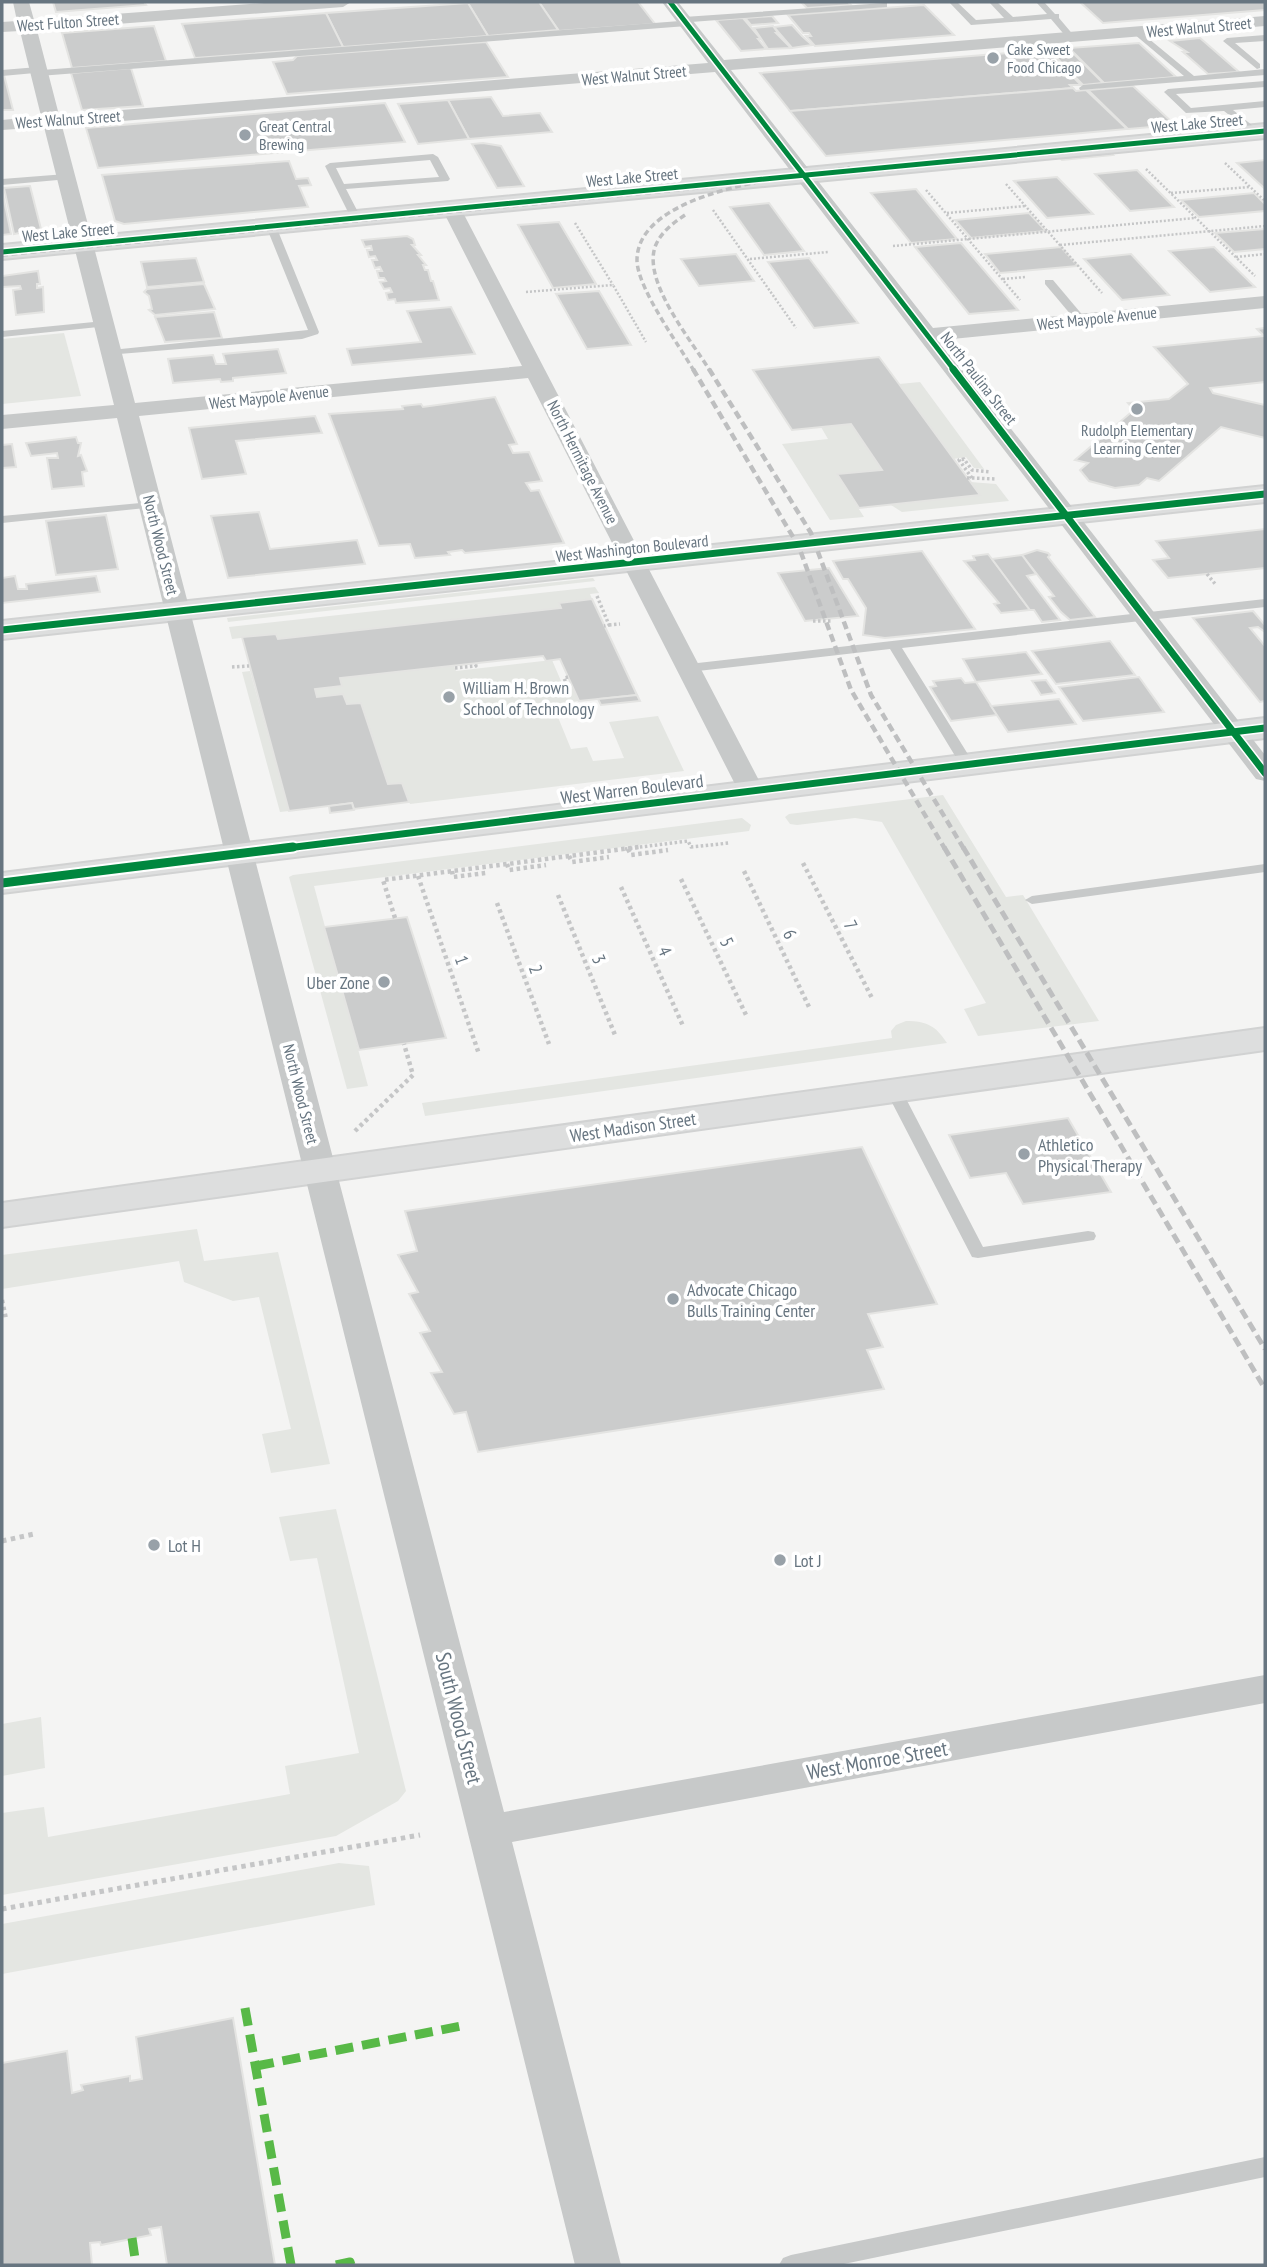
<svg xmlns="http://www.w3.org/2000/svg" width="1267" height="2267" font-family="'PT Sans Narrow',sans-serif">
	<rect width="100%" height="100%" fill="#f4f4f3"/>
	<g fill="#e4e6e2">
		<path d="M64,333L81,396L2,404V339Z"/>
		<path d="M920,382L984,469L974,468L966,457L953,459L899,384Z"/>
		<path d="M851,424L882,470L837,475L864,517L830,520L782,444L828,439L821,427Z"/>
		<path d="M970,482L996,484L1009,501L902,512L891,505L979,495Z"/>
		<path d="M593,578L595,581L228,622L227,618Z"/>
		<path d="M595,587L599,593L590,594L592,599L560,603L561,608L278,639L276,634L232,639L229,627Z"/>
		<path d="M552,660L564,688L572,687L579,701L553,705L571,749L587,747L593,761L624,758L609,722L658,716L684,771L410,804L402,783L388,784L361,703L347,704L343,694L317,697L315,689L342,686L340,678L454,666L456,671Z"/>
		<path d="M250,671L289,811L280,812L242,672Z"/>
		<path d="M943,795L1006,897L1023,895L1099,1021L978,1036L964,1009L986,1003L882,822L855,818L797,825L790,824L785,817L789,814Z"/>
		<path d="M742,818L751,825L749,831L314,886L368,1086L347,1089L289,877L293,875Z"/>
		<path d="M906,1021C927,1021 936,1026 947,1043L425,1116L422,1103L892,1038L891,1031L896,1025Z"/>
		<path d="M197,1229L204,1261L278,1252L330,1464L271,1473L262,1434L291,1429L259,1297L233,1301L184,1282L179,1261L2,1289V1255Z"/>
		<path d="M336,1509L406,1791L398,1801L336,1836L2,1895V1813L44,1807L48,1837L290,1794L285,1766L359,1753L317,1558L290,1561L279,1517Z"/>
		<path d="M41,1717L45,1768L2,1776V1724Z"/>
		<path d="M339,1863L369,1866L375,1905L2,1974V1924Z"/>
	</g>
	<g fill="#cbcccc" stroke="#e4e4e2" stroke-width="2">
		<path d="M53,2H144L146,5L56,12Z"/>
		<path d="M539,2H638L655,24L559,31Z"/>
		<path d="M539,2L558,30L488,36L468,3Z"/>
		<path d="M801,2H848L851,5L807,8Z"/>
		<path d="M1080,2H1265V10L1103,23Z"/>
		<path d="M468,3L488,36L343,47L326,13Z"/>
		<path d="M924,5L954,35L815,46L806,36H811L809,33H803L788,15Z"/>
		<path d="M326,13L343,47L195,58L182,24Z"/>
		<path d="M772,16L778,23L751,25L745,18Z"/>
		<path d="M743,18L761,39H758L766,49L741,51L716,20Z"/>
		<path d="M792,25L802,36L812,45L792,48L774,27Z"/>
		<path d="M154,26L166,61L72,68L62,33Z"/>
		<path d="M773,26L778,33H776L791,48L768,49L754,28Z"/>
		<path d="M1200,38L1239,72L1208,74L1183,52H1187L1170,41Z"/>
		<path d="M486,42L508,77L287,94L273,62L293,60L297,56Z"/>
		<path d="M1139,43L1176,77L1104,83L1069,48Z"/>
		<path d="M1047,50L1081,85H1070L1073,88L790,111L760,73Z"/>
		<path d="M1074,54L1103,83L1083,85L1055,56Z"/>
		<path d="M131,68L143,106L82,110L71,73Z"/>
		<path d="M2,75H4L13,110H2Z"/>
		<path d="M1133,86L1175,125L1128,129L1088,90Z"/>
		<path d="M1073,88L1076,91L1086,90L1127,129L826,156L790,111Z"/>
		<path d="M491,97L503,116L540,113L552,132L469,139L448,100Z"/>
		<path d="M448,100L469,139L418,144L398,104Z"/>
		<path d="M385,103L405,142L98,168L86,128Z"/>
		<path d="M483,143L501,146L524,186L497,188L472,144Z"/>
		<path d="M1109,151L1113,155L1062,160L1058,156Z"/>
		<path d="M1265,160V189L1237,163Z"/>
		<path d="M289,161L296,179L308,178L311,185L299,186L308,207L124,224L115,221L102,175Z"/>
		<path d="M1137,170L1174,207L1130,211L1095,174Z"/>
		<path d="M1057,177L1093,214L1047,218L1014,181Z"/>
		<path d="M30,186L41,229L14,234L4,188Z"/>
		<path d="M916,189L957,239L911,243L871,193Z"/>
		<path d="M2,190L11,234L2,235Z"/>
		<path d="M1254,193L1265,204V211L1199,217L1181,200Z"/>
		<path d="M769,203L804,251L764,255L730,207Z"/>
		<path d="M1029,213L1046,231L971,238L955,220Z"/>
		<path d="M559,222L596,284L553,288L518,225Z"/>
		<path d="M1265,229V249L1234,252L1215,233Z"/>
		<path d="M407,236L413,239L415,245H412L421,255H418L426,265H423L425,270H428L431,281H433L439,300L396,303L395,299L388,300L386,293L392,292L390,288L384,289L380,282L386,281L384,278H379L377,271H382L380,267L375,268L372,260H377L375,256L369,257L367,250H372L371,246L365,247L362,240Z"/>
		<path d="M961,243L1018,310L969,314L915,247Z"/>
		<path d="M1061,247L1078,266L1000,273L985,254Z"/>
		<path d="M1214,247L1255,287L1210,292L1169,251Z"/>
		<path d="M736,254L754,281L699,286L681,259Z"/>
		<path d="M1131,254L1169,295L1122,300L1084,259Z"/>
		<path d="M196,258L204,282L147,287L141,262Z"/>
		<path d="M809,258L858,323L814,328L768,262Z"/>
		<path d="M38,271L40,284H37V288L43,287L44,312L16,315L13,290L21,289L20,286L2,287V276Z"/>
		<path d="M204,284L215,309L155,315L149,310L152,309L149,296L144,292L147,289Z"/>
		<path d="M599,291L631,345L587,349L556,294Z"/>
		<path d="M451,307L475,354L352,365L347,349L421,342L407,311Z"/>
		<path d="M214,312L222,338L165,342L155,317Z"/>
		<path d="M1265,328V382L1210,388L1213,393L1265,405V438L1221,427L1159,481L1147,478L1139,485L1115,488L1089,481L1080,470L1088,463L1075,460L1134,410L1128,403L1169,399L1188,384L1154,347L1264,336L1257,329Z"/>
		<path d="M278,349L286,373L233,378V381L221,382L220,379L173,383L168,359L213,355L216,364H226L223,354Z"/>
		<path d="M879,357L899,384L980,495L859,508L837,474L882,470L851,424L792,430L753,370Z"/>
		<path d="M495,397L517,444L509,445L513,453L529,452L542,481L526,483L531,491L539,490L564,543L465,553L462,550L448,552L450,555L415,558L410,544L379,546L329,414L403,409L402,406L421,404L423,407Z"/>
		<path d="M315,416L322,433L236,441L246,474L202,479L189,428Z"/>
		<path d="M76,437L78,443H81L78,456L81,455L87,471L82,472L84,486L52,489L47,458H58L57,453L31,456L26,443Z"/>
		<path d="M12,444L16,467L2,468V445Z"/>
		<path d="M259,512L270,549L357,540L365,564L228,578L211,516Z"/>
		<path d="M106,515L118,569L56,575L46,521Z"/>
		<path d="M1265,529V568L1168,578L1153,560L1169,558L1156,541Z"/>
		<path d="M1037,550L1048,553L1050,555L1048,557L1095,617L1070,620L1061,612L1049,597L1054,596L1022,555Z"/>
		<path d="M922,551L975,629L885,638L863,635L866,608L848,579H843L833,561Z"/>
		<path d="M988,554L992,559L1030,610L1001,613L994,604L999,603L964,561L975,560L973,556Z"/>
		<path d="M1022,555L1036,574L1027,576L1060,620L1042,622L1034,610H1030L992,559Z"/>
		<path d="M829,568L858,616L805,621L778,573Z"/>
		<path d="M15,576L18,589H27L26,584L96,576L100,592L2,603V578Z"/>
		<path d="M592,599L637,695L579,701L560,659L546,661L543,656L340,678L342,686L315,689L317,697L343,694L347,704L361,703L388,784L402,783L409,802L354,809L352,803L289,811L242,637L276,634L278,639L561,608L559,603Z"/>
		<path d="M1253,611L1265,625V632L1258,627L1250,628L1265,646V701L1260,702L1193,618Z"/>
		<path d="M1110,641L1135,675L1056,684L1032,651Z"/>
		<path d="M1026,652L1042,674L976,682L963,659Z"/>
		<path d="M1139,677L1164,712L1083,721L1059,687Z"/>
		<path d="M961,678L965,683L976,682L997,715L951,721L930,687L936,686L933,681Z"/>
		<path d="M1046,680L1055,693L1041,695L1032,681Z"/>
		<path d="M637,695L640,701L601,705L598,699Z"/>
		<path d="M1059,699L1076,724L1008,732L991,706Z"/>
		<path d="M352,803L354,810L330,813L329,806Z"/>
		<path d="M407,917L446,1038L359,1050L324,927Z"/>
		<path d="M1068,1118L1111,1192L1023,1204L1006,1173L970,1178L949,1135Z"/>
		<path d="M862,1147L937,1304L868,1314L883,1347L867,1350L884,1389L478,1452L466,1412L454,1414L431,1373L442,1372L420,1333L430,1331L409,1294L418,1292L398,1255L417,1251L405,1211Z"/>
		<path d="M233,2018L275,2265H167L161,2227L149,2229L151,2235L101,2245L100,2242L90,2243L92,2265H2V2063L67,2051L72,2093L83,2090L81,2085L130,2076V2081L142,2079L136,2037Z"/>
	</g>
	<g fill="none" stroke-linecap="round" stroke-linejoin="round">
		<defs>
			<g id="secondary">
				<path d="M1265,124V138L2,259V245Z"/>
				<path d="M1265,486V502L2,639V621Z"/>
				<path d="M1265,718V738L2,893V873Z"/>
				<path d="M1265,1028V1050L2,1227V1203Z"/>
			</g>
		</defs>
		<use href="#secondary" stroke="#d1d2d2" stroke-width="4"/>
		<g stroke="#c5c6c7" stroke-width="2.5" stroke-dasharray="2 2" stroke-linecap="butt">
			<path d="M1225,163L1265,201"/>
			<path d="M1146,169L1255,276"/>
			<path d="M1006,184L1102,293"/>
			<path d="M926,190L1020,300"/>
			<path d="M1171,193L1250,187"/>
			<path d="M713,210L796,328"/>
			<path d="M947,213L1025,206"/>
			<path d="M575,223L613,285"/>
			<path d="M1060,245L1265,226"/>
			<path d="M893,246L1195,218"/>
			<path d="M1236,257L1265,254"/>
			<path d="M750,259L828,252"/>
			<path d="M1003,279L1026,277"/>
			<path d="M526,292L613,285L646,342"/>
		</g>
		<g stroke="#c5c6c7" stroke-width="3.5" stroke-dasharray="2.5 2.5" stroke-linecap="butt">
			<path d="M967,478H972L959,460L964,459L972,470L991,472"/>
			<path d="M972,478L996,479"/>
			<path d="M1207,574L1216,585"/>
			<path d="M597,596L609,625L604,626"/>
			<path d="M813,621H833"/>
			<path d="M609,625L620,624"/>
			<path d="M232,667L249,666"/>
			<path d="M455,668L476,666L475,663"/>
			<path d="M568,677L564,678L568,688"/>
			<path d="M625,849L688,841L691,847L729,843"/>
		</g>
		<g stroke="#c5c6c7" stroke-width="4.5" stroke-dasharray="3.5 3.5" stroke-linecap="butt">
			<path d="M628,849L631,855L668,850"/>
			<path d="M569,856L572,862L609,857"/>
			<path d="M803,863L873,1000"/>
			<path d="M507,864L509,870L546,865"/>
			<path d="M452,871L453,877L486,873"/>
			<path d="M744,871L810,1009"/>
			<path d="M418,876L479,1054"/>
			<path d="M681,879L747,1017"/>
			<path d="M621,887L683,1026"/>
			<path d="M558,895L615,1035"/>
			<path d="M497,903L549,1044"/>
			<path d="M395,918L383,880L639,847"/>
			<path d="M355,1131L413,1075L404,1044"/>
			<path d="M2,1300L6,1319"/>
		</g>
		<g stroke="#c5c6c7" stroke-width="5" stroke-dasharray="4.5 4.5" stroke-linecap="butt">
			<path d="M2,1541L34,1534"/>
			<path d="M2,1909L420,1835"/>
		</g>
		<g fill="#c7c9c9" fill-rule="evenodd">
			<path d="M949,2H957L976,20L1004,18L989,2H997L1013,17L1047,14L1036,2H1044L1055,14H1059V18L1075,37L1068,39L1051,19L971,25Z"/>
			<path d="M884,3H887V7L691,22L687,26L39,76L35,73L2,76V70L38,67L42,70L680,21L684,17Z"/>
			<path d="M1137,29L1194,76L1265,69V75L1080,90L1079,88L1083,85L1184,76L1134,34V30Z"/>
			<path d="M1265,35V41L1235,43L1260,64V68L1257,69L1223,41L1227,38Z"/>
			<path d="M1265,81V87L1176,94L1191,108L1265,101V107L1233,110L1258,130V134L1255,135L1224,111L1186,113L1164,92L1168,89Z"/>
			<path d="M433,154L438,157L450,179L448,181L346,189L361,218L356,221L351,218L325,166L330,163ZM430,160L439,177L344,184L336,168Z"/>
			<path d="M66,174L71,177L69,179L2,185V179Z"/>
			<path d="M271,223L276,226L319,332L318,334L302,339L107,355V351L111,350L308,330L266,226Z"/>
			<path d="M1045,280H1053L1085,318V322H1077L1045,284Z"/>
			<path d="M104,321L108,322V326L2,337V331Z"/>
			<path d="M151,502L157,505L155,507L2,523V516Z"/>
			<path d="M1265,599V607L902,648L974,764L967,768L960,764L890,649L689,672L683,668L689,664Z"/>
			<path d="M1265,864V872L1032,904L1025,900L1032,896Z"/>
			<path d="M894,1086L902,1091L983,1247L1088,1231L1094,1232L1096,1236L1094,1240L978,1258L972,1257L886,1091Z"/>
			<path d="M1265,2157V2177L839,2265H779L783,2258L791,2255Z"/>
		</g>
		<path fill="#c7c9c9" fill-rule="evenodd" d="M13,2H29L34,20L278,2H351L343,7L37,30L59,115L708,63L662,2H678L724,60L1265,16V26L731,70L933,328L1265,296V308L942,340L1265,755V781L1256,779L715,72L62,126L135,403L522,366L442,209L452,203L459,205L764,790L761,796L751,798L741,796L738,790L528,378L139,416L504,1812L1265,1675V1703L512,1842L621,2265H575L117,418L2,429V415L114,405L44,127L2,130V120L41,116L20,31L2,32V22L17,21Z"/>
		<use href="#secondary" fill="#dddede" fill-rule="evenodd"/>
		<g stroke="#bebfc0" stroke-width="3.5" stroke-dasharray="6 3.5" stroke-linecap="butt">
			<path d="M840,174L1265,133"/>
			<path d="M685,215C673,223 660,233 655,247C643,283 692,341 710,371"/>
			<path d="M2,255L718,186"/>
			<path d="M694,371C679,345 638,289 637,261C636,189 799,175 850,168"/>
		</g>
		<g stroke="#bebfc0" stroke-width="4.5" stroke-dasharray="8 4.5" stroke-linecap="butt">
			<path d="M693,369L799,547L851,690L945,849"/>
			<path d="M709,369L811,533L871,695L964,849"/>
		</g>
		<g stroke="#bebfc0" stroke-width="5" stroke-dasharray="10 5" stroke-linecap="butt">
			<path d="M944,847L1265,1389"/>
			<path d="M963,847L1265,1349"/>
		</g>
		<g stroke="#58b947" stroke-width="9" stroke-dasharray="18 9" stroke-linecap="butt">
			<path d="M245,2008L291,2265"/>
			<path d="M256,2066L461,2026"/>
			<path d="M132,2238L136,2265"/>
			<path d="M336,2265L350,2262L351,2265"/>
		</g>
		<defs>
			<g id="cycleway-far2">
				<path d="M670,2L955,371"/>
				<path d="M2,252L1265,131"/>
			</g>
			<g id="cycleway-far1">
				<path d="M953,369L1265,773"/>
				<path d="M2,630L1265,494"/>
				<path d="M279,849L1265,728"/>
			</g>
			<path id="cycleway" d="M2,883L293,847"/>
		</defs>
		<use href="#cycleway-far2" stroke="#fff" stroke-width="8"/>
		<use href="#cycleway-far1" stroke="#fff" stroke-width="10"/>
		<use href="#cycleway" stroke="#fff" stroke-width="13"/>
		<use href="#cycleway-far2" stroke="#00873e" stroke-width="5"/>
		<use href="#cycleway-far1" stroke="#00873e" stroke-width="7"/>
		<use href="#cycleway" stroke="#00873e" stroke-width="9"/>
	</g>
	<g fill="#98a1a8" stroke="#fff" stroke-width="2.5">
		<circle cx="993" cy="58" r="7"/>
		<circle cx="245" cy="135" r="7"/>
		<circle cx="1137" cy="409" r="7"/>
		<circle cx="449" cy="697" r="7"/>
		<circle cx="384" cy="982" r="7"/>
		<circle cx="1024" cy="1154" r="7"/>
		<circle cx="673" cy="1299" r="7"/>
		<circle cx="154" cy="1545" r="7"/>
		<circle cx="780" cy="1560" r="7"/>
	</g>
	<g text-anchor="middle" dominant-baseline="central" stroke-width="7" stroke-linejoin="round" paint-order="stroke">
		<g font-size="16" fill="#677580" stroke="#fff">
			<text transform="translate(68 22) rotate(-4)">West Fulton Street</text>
			<text transform="translate(1199 27) rotate(-5)">West Walnut Street</text>
			<text transform="translate(634 75) rotate(-5)">West Walnut Street</text>
			<text transform="translate(68 119) rotate(-4)">West Walnut Street</text>
			<text transform="translate(1197 123) rotate(-5)">West Lake Street</text>
			<text transform="translate(632 177) rotate(-5)">West Lake Street</text>
			<text transform="translate(68 232) rotate(-5)">West Lake Street</text>
			<text transform="translate(1097 318) rotate(-6)">West Maypole Avenue</text>
			<text transform="translate(979 378) rotate(52)">North Paulina Street</text>
			<text transform="translate(269 397) rotate(-6)">West Maypole Avenue</text>
			<text transform="translate(583 462) rotate(63)">North Hermitage Avenue</text>
			<text transform="translate(161 545) rotate(76)">North Wood Street</text>
			<text transform="translate(632 548) rotate(-6)">West Washington Boulevard</text>
			<text transform="translate(301 1094) rotate(76)">North Wood Street</text>
		</g>
		<g font-size="16" fill="#677580" stroke="#fff" text-anchor="start">
			<text x="1007" y="49">Cake Sweet<tspan x="1007" dy="18">Food Chicago</tspan></text>
			<text x="259" y="126">Great Central<tspan x="259" dy="18">Brewing</tspan></text>
			<text x="1137" y="430" text-anchor="middle">Rudolph Elementary<tspan x="1137" dy="18">Learning Center</tspan></text>
		</g>
		<g font-size="18" fill="#677580" stroke="#fff" text-anchor="start">
			<text x="463" y="687">William H. Brown<tspan x="463" dy="21">School of Technology</tspan></text>
			<text x="370" y="982" text-anchor="end">Uber Zone</text>
			<text x="1038" y="1144">Athletico<tspan x="1038" dy="21">Physical Therapy</tspan></text>
			<text x="687" y="1289">Advocate Chicago<tspan x="687" dy="21">Bulls Training Center</tspan></text>
			<text x="168" y="1545">Lot H</text>
			<text x="794" y="1560">Lot J</text>
		</g>
		<g font-size="18" fill="#677580" stroke="#fff">
			<text transform="translate(632 789) rotate(-7)">West Warren Boulevard</text>
			<text transform="translate(851 925) rotate(63)">7</text>
			<text transform="translate(790 934) rotate(64)">6</text>
			<text transform="translate(727 942) rotate(65)">5</text>
			<text transform="translate(665 951) rotate(66)">4</text>
			<text transform="translate(599 959) rotate(68)">3</text>
			<text transform="translate(462 960) rotate(71)">1</text>
			<text transform="translate(536 969) rotate(70)">2</text>
			<text transform="translate(633 1127) rotate(-8)">West Madison Street</text>
		</g>
		<g font-size="21" fill="#677580" stroke="#fff">
			<text transform="translate(459 1718) rotate(76)">South Wood Street</text>
			<text transform="translate(877 1760) rotate(-10)">West Monroe Street</text>
		</g>
	</g>
	<rect width="1267" height="2267" fill="none" stroke="#677580" stroke-width="7"/>
</svg>
